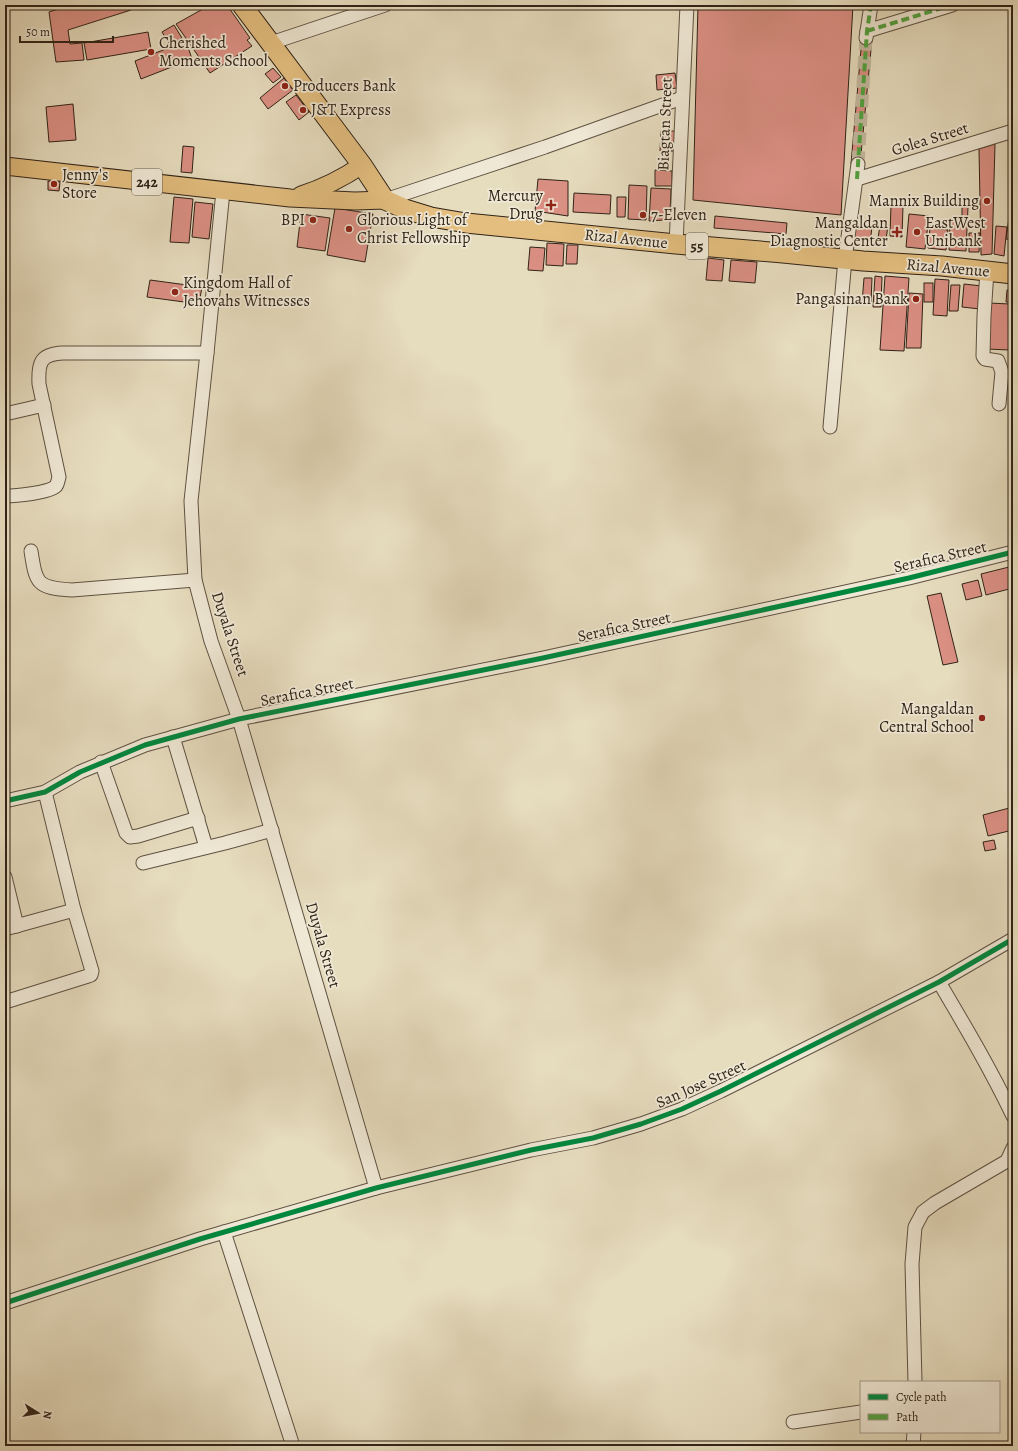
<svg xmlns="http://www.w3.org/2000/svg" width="1018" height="1451" font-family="Alegreya,serif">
	<rect width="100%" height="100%" fill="#e6dcbe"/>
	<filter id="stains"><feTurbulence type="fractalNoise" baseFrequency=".005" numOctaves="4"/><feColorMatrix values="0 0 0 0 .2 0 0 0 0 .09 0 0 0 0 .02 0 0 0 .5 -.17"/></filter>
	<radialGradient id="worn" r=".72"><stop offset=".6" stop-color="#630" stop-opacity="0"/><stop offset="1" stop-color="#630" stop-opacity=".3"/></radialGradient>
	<g fill="#db9084" stroke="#302317">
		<path d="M71,5H130L131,10L68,30L70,44L82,43L84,60L56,62L49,12Z"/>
		<path d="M210,5H227L250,38L247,40L252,46L210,73L176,24Z"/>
		<path d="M698,5H853L841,215L693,200Z"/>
		<path d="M174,25L182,38L170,45L162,32Z"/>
		<path d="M148,32L151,49L87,60L84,43Z"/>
		<path d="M862,38L872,39L860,165L851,164Z"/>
		<path d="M186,41L192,59L141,79L135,61Z"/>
		<path d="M273,68L281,77L273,83L265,74Z"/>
		<path d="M675,73L677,88L657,90L656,75Z"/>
		<path d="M284,78L293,90L268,109L260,98Z"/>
		<path d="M296,95L309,112L299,120L286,102Z"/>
		<path d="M73,104L76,140L49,142L46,107Z"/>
		<path d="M661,131H675L674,151H660Z"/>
		<path d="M995,144L992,254L981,255L979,149Z"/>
		<path d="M183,146L194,147L192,173L181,172Z"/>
		<path d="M655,170L672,171V186H655Z"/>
		<path d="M5,178L9,179L5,202Z"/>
		<path d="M538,179L568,181V216L535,211Z"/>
		<path d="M48,181L60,182L59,191L48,190Z"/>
		<path d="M629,185L647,186L646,220L628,219Z"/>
		<path d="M651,188L671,189L670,213L664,220L649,221Z"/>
		<path d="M1013,189V240L1006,239Z"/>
		<path d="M574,193L611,195L610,214L573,212Z"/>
		<path d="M174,197L193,199L189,243L170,242Z"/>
		<path d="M617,197H626L625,217H617Z"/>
		<path d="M195,202L213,204L209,239L192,237Z"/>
		<path d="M891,205L903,206L902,237L890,236Z"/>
		<path d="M962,207H968L966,251L949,250L950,218H962Z"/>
		<path d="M335,208L373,214L365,262L327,255Z"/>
		<path d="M301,214L330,218L325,251L297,247Z"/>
		<path d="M909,214L929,216L925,249L906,247Z"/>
		<path d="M715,216L787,223L786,234L714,228Z"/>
		<path d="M854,225L872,226L870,245L853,243Z"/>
		<path d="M880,225L888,226L885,246L877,245Z"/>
		<path d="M996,226L1007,227L1004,256L994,254Z"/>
		<path d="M930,228L948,230L946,250L928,248Z"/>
		<path d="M969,233H980L979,252H969Z"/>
		<path d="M547,243L564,244L563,266L546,265Z"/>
		<path d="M567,245H578L577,264H566Z"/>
		<path d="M530,247L545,248L543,271L528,270Z"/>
		<path d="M708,258L724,260L722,281L706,280Z"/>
		<path d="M731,260L757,262L755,283L729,281Z"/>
		<path d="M875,276L882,277L881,307H873Z"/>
		<path d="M885,276L909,278L904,351L880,350Z"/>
		<path d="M864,278H872L871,303H862Z"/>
		<path d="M935,279L949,280L947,316L933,315Z"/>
		<path d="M150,280L202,287L199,304L147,297Z"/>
		<rect x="924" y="283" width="9" height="19"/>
		<path d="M964,284L982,286L980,309L962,307Z"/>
		<path d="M951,285H960L958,311H949Z"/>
		<path d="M1007,290H1012L1011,302H1006Z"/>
		<path d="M909,293L923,294L921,348H906Z"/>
		<path d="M989,303L1010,304L1009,350L987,349Z"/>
		<path d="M1013,566V588L986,595L981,574Z"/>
		<path d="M978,580L982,596L966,600L962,584Z"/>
		<path d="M941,593L958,662L943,665L927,596Z"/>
		<path d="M1013,807V830L988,836L983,815Z"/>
		<path d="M994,840L996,849L985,851L983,842Z"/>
	</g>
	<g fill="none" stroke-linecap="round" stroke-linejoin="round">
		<path stroke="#c2b79d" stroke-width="13" stroke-dasharray="13 6" stroke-linecap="butt" d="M858,164L866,38"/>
		<defs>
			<g id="minor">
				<path d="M867,31L952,5"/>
				<path d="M866,38L871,5"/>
				<path d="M271,43L385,5"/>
				<path d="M857,179L1013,131"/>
				<path d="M223,191L207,353L191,501L195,580L211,641L239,719L376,1188"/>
				<path d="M385,200L545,147L682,98"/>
				<path d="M676,244L687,5"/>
				<path d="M987,271L984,316L983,356L985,359L998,361L1002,372L999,404"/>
				<path d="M5,414L44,405"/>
				<path d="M830,427L845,259L858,164"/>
				<path d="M5,496C15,496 49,493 56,486C58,483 58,480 59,477L39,384C38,363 40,354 63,353H207"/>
				<path d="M31,551C36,584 37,588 72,590L195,580"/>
				<path d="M173,737L206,847"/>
				<path d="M101,762L126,833L130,837L138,836L198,818"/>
				<path d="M5,801L45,792L80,772L145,745L239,719L543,658L909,578L1013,552"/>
				<path d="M143,863L225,843L272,830"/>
				<path d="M5,877L17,926"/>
				<path d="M5,929L74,910"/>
				<path d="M939,982C965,1026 991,1070 1013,1116"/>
				<path d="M5,1002L88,976L91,975L92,971L74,910L45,792"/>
				<path d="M224,1232L293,1446"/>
				<path d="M5,1303L200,1239L376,1188L531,1150L593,1138L641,1124L682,1109L721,1091L939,982L1013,939"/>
				<path d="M915,1382L912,1264L915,1227L923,1212L935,1203L1007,1161L1013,1148"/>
				<path d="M793,1422L861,1412"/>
				<path d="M913,1446L914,1432"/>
			</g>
			<g id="major">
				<path d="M5,166L290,198L355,201L385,200"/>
				<path d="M301,195C323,188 343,178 362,165"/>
			</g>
			<path id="highway" d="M242,5L362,165L385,200L405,209L431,217L466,223L676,244L783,253L863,261L942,266L1013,274"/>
		</defs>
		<use href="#minor" stroke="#5e5141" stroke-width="15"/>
		<use href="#major" stroke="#302317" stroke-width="19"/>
		<use href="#highway" stroke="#302317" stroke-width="21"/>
		<use href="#minor" stroke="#efe8d5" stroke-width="13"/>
		<use href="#major" stroke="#e3be7f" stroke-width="17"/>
		<use href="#highway" stroke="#e3be7f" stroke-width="19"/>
		<g stroke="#52a240" stroke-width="4" stroke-dasharray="8 4" stroke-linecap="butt">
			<path d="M867,31L952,5"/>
			<path d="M857,179L867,31L871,5"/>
		</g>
		<defs>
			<g id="cycleway">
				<path d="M5,801L45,792L80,772L145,745L239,719L543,658L909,578L1013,552"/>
				<path d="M5,1303L200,1239L376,1188L531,1150L593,1138L641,1124L682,1109L721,1091L939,982L1013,939"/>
			</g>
		</defs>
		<use href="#cycleway" stroke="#efe8d5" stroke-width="8"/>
		<use href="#cycleway" stroke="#00873e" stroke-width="5"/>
	</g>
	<g fill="#8f2418" stroke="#efe8d5" stroke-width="1.5">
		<circle cx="151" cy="52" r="4"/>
		<circle cx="285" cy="86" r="4"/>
		<circle cx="303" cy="110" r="4"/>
		<circle cx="54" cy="184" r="4"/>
		<circle cx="987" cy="201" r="4"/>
		<path d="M549 199h4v4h4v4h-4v4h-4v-4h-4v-4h4z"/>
		<circle cx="643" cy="215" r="4"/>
		<circle cx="313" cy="220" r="4"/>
		<circle cx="349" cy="229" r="4"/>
		<path d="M895 226h4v4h4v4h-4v4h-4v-4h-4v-4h4z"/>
		<circle cx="917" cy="232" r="4"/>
		<circle cx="175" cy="292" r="4"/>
		<circle cx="916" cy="299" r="4"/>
		<circle cx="982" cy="718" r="4"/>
	</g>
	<g text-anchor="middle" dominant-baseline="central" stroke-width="3.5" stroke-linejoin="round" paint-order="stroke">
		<g fill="#efe8d5" stroke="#695e50" stroke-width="1">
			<rect x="132" y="169" width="30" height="26" rx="3"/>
			<rect x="686" y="233" width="22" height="26" rx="3"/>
		</g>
		<g font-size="15" font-weight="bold" fill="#302317">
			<text x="147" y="182">242</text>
			<text x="697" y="246">55</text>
		</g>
		<g font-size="16" fill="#302317" stroke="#efe8d5" text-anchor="start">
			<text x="159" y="43">Cherished<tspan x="159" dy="18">Moments School</tspan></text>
			<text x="293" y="86">Producers Bank</text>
			<text x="311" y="110">J&amp;T Express</text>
			<text x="62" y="175">Jenny's<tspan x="62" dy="18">Store</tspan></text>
			<text x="543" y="196" text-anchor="end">Mercury<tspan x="543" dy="18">Drug</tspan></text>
			<text x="979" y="201" text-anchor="end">Mannix Building</text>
			<text x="651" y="215">7-Eleven</text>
			<text x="305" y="220" text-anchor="end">BPI</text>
			<text x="357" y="220">Glorious Light of<tspan x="357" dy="18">Christ Fellowship</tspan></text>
			<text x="888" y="223" text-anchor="end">Mangaldan<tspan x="888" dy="18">Diagnostic Center</tspan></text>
			<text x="925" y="223">EastWest<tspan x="925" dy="18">Unibank</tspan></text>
			<text x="183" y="283">Kingdom Hall of<tspan x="183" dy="18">Jehovahs Witnesses</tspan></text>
			<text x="908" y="299" text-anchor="end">Pangasinan Bank</text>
			<text x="974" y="709" text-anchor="end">Mangaldan<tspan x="974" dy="18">Central School</tspan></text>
		</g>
		<g font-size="16" fill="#302317" stroke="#efe8d5">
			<text transform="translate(665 124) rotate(-88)">Biagtan Street</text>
			<text transform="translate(930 139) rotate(-17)">Golea Street</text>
			<text transform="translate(626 239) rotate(6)">Rizal Avenue</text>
			<text transform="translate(948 268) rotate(5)">Rizal Avenue</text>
			<text transform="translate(940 557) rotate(-13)">Serafica Street</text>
			<text transform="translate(624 627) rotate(-12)">Serafica Street</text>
			<text transform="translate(230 634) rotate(72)">Duyala Street</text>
			<text transform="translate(307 692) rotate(-11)">Serafica Street</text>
			<text transform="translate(323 945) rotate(74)">Duyala Street</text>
			<text transform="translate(701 1084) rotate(-24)">San Jose Street</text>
		</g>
	</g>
	<rect width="1018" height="1451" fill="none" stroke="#e6dcbe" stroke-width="20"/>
	<rect x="6" y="6" width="1006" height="1439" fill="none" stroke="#302317" stroke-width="2"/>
	<rect x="10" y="10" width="998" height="1431" fill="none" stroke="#302317"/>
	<rect x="860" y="1381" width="140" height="52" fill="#efe8d5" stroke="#a39989"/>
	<rect x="868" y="1394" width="20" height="6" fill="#00873e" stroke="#a39989"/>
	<text x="896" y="1401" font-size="12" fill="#302317">Cycle path</text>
	<rect x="868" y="1414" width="20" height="6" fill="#52a240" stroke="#a39989"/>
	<text x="896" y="1421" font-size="12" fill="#302317">Path</text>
	<g transform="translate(38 1413) rotate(101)" stroke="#efe8d5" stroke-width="3" paint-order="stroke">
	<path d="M0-3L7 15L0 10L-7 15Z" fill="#302317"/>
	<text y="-6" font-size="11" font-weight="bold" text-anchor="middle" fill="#302317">N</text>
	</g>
	<path d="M20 36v6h93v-6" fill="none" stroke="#302317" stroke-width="2"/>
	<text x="26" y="36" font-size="12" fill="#302317" stroke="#efe8d5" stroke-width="3" paint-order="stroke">50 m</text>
	<rect width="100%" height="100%" filter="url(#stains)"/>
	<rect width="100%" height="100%" fill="url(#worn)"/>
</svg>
